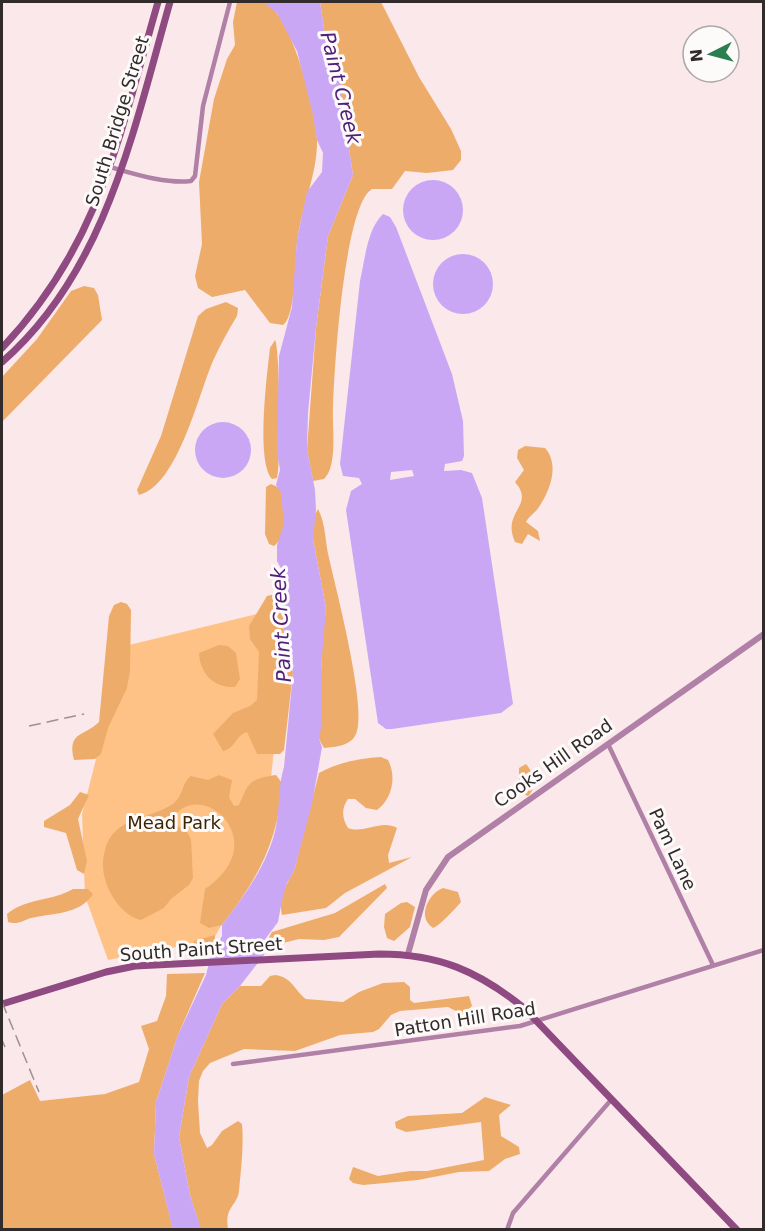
<svg xmlns="http://www.w3.org/2000/svg" width="765" height="1231" font-family="'DejaVu Sans',sans-serif">
	<rect width="100%" height="100%" fill="#fae8eb"/>
	<path fill="#ffc286" d="M273,610L280,694L263,851L213,940L108,960L85,896L82,814L125,646Z"/>
	<g fill="#eeac6a">
		<path d="M237,2C244,2 257,0 264,2C292,13 315,110 317,139C318,173 301,208 297,242C295,260 296,316 283,325L270,323L245,290L212,297L198,288L195,276L202,244L199,182L214,99L227,59L235,45L233,22Z"/>
		<path d="M320,2H381L419,77L451,129L461,151V160L453,170L427,173L405,171L392,189H372C344,205 334,371 333,408C332,426 338,466 324,479L313,481L307,450L316,328L328,236L353,175L343,109L340,64L325,35Z"/>
		<path d="M84,286L94,288L98,295L102,320L2,422V377L37,339L71,291Z"/>
		<path d="M226,302L238,308L237,316C228,331 220,345 213,361C198,395 178,485 139,495L137,490L161,436L198,316L206,309Z"/>
		<path d="M275,340C280,347 281,468 277,478L272,479C256,461 267,374 270,348Z"/>
		<path d="M525,446L545,448C560,465 550,490 539,507C535,513 529,516 526,522L538,531L540,541L528,534L522,544L515,542C501,511 536,506 515,482L524,470L517,458L518,450Z"/>
		<path d="M271,484L280,488C284,505 290,533 274,546L269,544L265,534L266,487Z"/>
		<path d="M318,509C326,524 325,542 329,558C336,589 368,711 356,734C351,746 335,747 324,748L319,739L322,640L326,608L313,539V518Z"/>
		<path d="M275,594L282,602L284,634L293,673L284,750L280,754H257L247,732C236,735 235,749 223,751L213,734L233,713L250,706L257,700L259,652L250,639L249,626L267,596Z"/>
		<path d="M121,602L127,604L131,610L130,671L127,688L108,728L101,754L95,759L74,760C67,731 84,737 99,722L109,616L114,605Z"/>
		<path d="M219,645L228,646L236,653L240,679L235,687C213,688 200,673 199,653Z"/>
		<path d="M381,757L388,760C397,777 392,799 377,810L366,808L355,799H348C341,809 342,818 348,828C365,834 381,819 397,828L388,855L389,863L412,857L345,893L326,908L282,915C278,900 286,884 294,871L319,773C336,763 360,758 381,757Z"/>
		<path d="M526,764C534,773 537,788 528,796L523,794L519,786V768Z"/>
		<path d="M219,775L232,780L229,797L234,806L239,805C249,781 250,779 276,775L282,783C279,841 257,880 222,925L209,928L200,923L205,889C277,840 197,774 172,820L173,824L186,830L191,839L193,878L189,885L171,899L164,908L141,920C127,917 115,903 109,890C103,877 101,864 105,850C113,816 151,820 174,803C183,796 182,782 191,776L208,780Z"/>
		<path d="M80,792L89,795L78,819L87,861L84,874L77,870L66,833L44,827V821L70,805Z"/>
		<path d="M385,884L387,888L339,937L324,940L299,939L271,946L265,944L272,932L335,913Z"/>
		<path d="M443,888L458,892L461,902C456,908 438,927 433,928C416,917 429,893 443,888Z"/>
		<path d="M73,889H88L93,894C80,915 52,913 31,918C22,921 18,925 8,922L7,914C26,898 53,901 73,889Z"/>
		<path d="M407,902L415,907L410,927L394,941L387,938L384,927L385,914L401,903Z"/>
		<path d="M215,935V944L204,950L192,947L194,941Z"/>
		<path d="M205,973L178,1035L156,1102L154,1154L173,1229L2,1230V1095L30,1080L40,1101L105,1094L139,1082L149,1049L141,1026L157,1021L166,996L167,974Z"/>
		<path d="M275,975C292,977 295,991 306,999L343,1002L359,992L383,983L404,982L410,987V1000L414,1003L469,996L472,1006L464,1015L448,1007L400,1011L391,1015L379,1029L373,1032L340,1035L295,1051L244,1049L210,1063L203,1071L199,1081L198,1101L200,1133L207,1148L212,1145L222,1131L238,1121L242,1124C244,1146 241,1169 239,1190C238,1206 224,1206 228,1229L201,1230L190,1195L179,1137L189,1077L222,1004L240,986H261L270,976Z"/>
		<path d="M485,1097L511,1105L499,1115L501,1136L519,1147L520,1154L505,1159L489,1171L459,1172L418,1180L363,1185L353,1183L349,1179L353,1167L378,1176L410,1171H427L484,1160L481,1122L406,1132L396,1128L395,1122L408,1116L462,1113Z"/>
	</g>
	<g fill="#caa7f5" fill-rule="evenodd">
		<path d="M263,2H320L325,35L340,64L343,109L353,175L328,236L316,328L308,413L307,450L315,490L316,510L313,539L326,608L321,668L322,723L319,739L322,747L312,804L294,871L287,883L282,900L278,922L266,938L264,955L240,986L222,1004L189,1077L179,1137L190,1195L201,1229L173,1230L154,1154L156,1102L178,1035L206,975L211,955L222,936V925C245,895 268,864 276,827C280,807 278,785 284,767L293,673L284,634L282,602L284,574L277,561V545L284,524L281,493L276,485L280,470L277,452L279,356L292,307L297,239L307,192L322,172L323,153L317,140L313,115L297,51L277,13Z"/>
		<circle cx="433" cy="210" r="30"/>
		<path d="M383,214L390,217L396,227L452,374L463,421L464,456L462,461L445,464L444,471L461,470L472,473L482,498L513,704L501,713L392,729H386L378,723L346,510L351,491L362,484L359,478L343,476L340,464L360,281C365,260 367,229 383,214ZM412,470L414,476L390,480L391,472Z"/>
		<circle cx="463" cy="284" r="30"/>
		<circle cx="223" cy="450" r="28"/>
	</g>
	<g fill="none" stroke-linecap="round" stroke-linejoin="round">
		<g stroke="#b080a6" stroke-width="4.5">
			<path d="M110,167C135,174 165,184 191,181L195,176L203,106L230,2"/>
			<path d="M608,744L713,965"/>
			<path d="M233,1064L520,1026L764,950"/>
			<path d="M507,1230L513,1213L611,1100"/>
		</g>
		<path stroke="#b080a6" stroke-width="6" d="M408,954L426,890L448,857L764,634"/>
		<g stroke="#8f4a82" stroke-width="7">
			<path d="M2,348C100,245 120,133 158,2"/>
			<path d="M2,362C106,272 134,128 170,2"/>
			<path d="M2,1004L106,972L135,966L379,954C439,954 478,971 524,1008L737,1230"/>
		</g>
		<g stroke="#9d9193" stroke-width="1.5" stroke-dasharray="12 6" stroke-linecap="butt">
			<path d="M29,726L84,714"/>
			<path d="M2,1002L39,1092"/>
			<path d="M2,1040L5,1047"/>
		</g>
	</g>
	<g text-anchor="middle" dominant-baseline="central" stroke-width="6" stroke-linejoin="round" paint-order="stroke">
		<g font-size="18" fill="#312b2c" stroke="#fdfafa">
			<text transform="translate(117 121) rotate(-73)">South Bridge Street</text>
			<text transform="translate(553 763) rotate(-35)">Cooks Hill Road</text>
			<text transform="translate(673 849) rotate(65)">Pam Lane</text>
			<text transform="translate(201 949) rotate(-4)">South Paint Street</text>
			<text transform="translate(465 1019) rotate(-9)">Patton Hill Road</text>
		</g>
		<g font-size="18" fill="#3d2305" stroke="#fdfafa">
			<text x="174" y="822">Mead Park</text>
		</g>
		<g font-size="20" font-style="italic" fill="#4f2078" stroke="#fdfafa">
			<text transform="translate(341 88) rotate(76)">Paint Creek</text>
			<text transform="translate(281 625) rotate(-93)">Paint Creek</text>
		</g>
	</g>
	<rect width="765" height="1231" fill="none" stroke="#312b2c" stroke-width="6"/>
	<g transform="translate(711 54) rotate(264)"><circle r="28" fill="#fdfafa" stroke="#aba7a8" stroke-width="1.5"/>
	<path d="M0-4.5L10 22L0 15L-10 22Z" fill="#2a7e50"/>
	<text y="-9" font-size="16" font-weight="bold" text-anchor="middle" fill="#312b2c">N</text>
	</g>
</svg>
